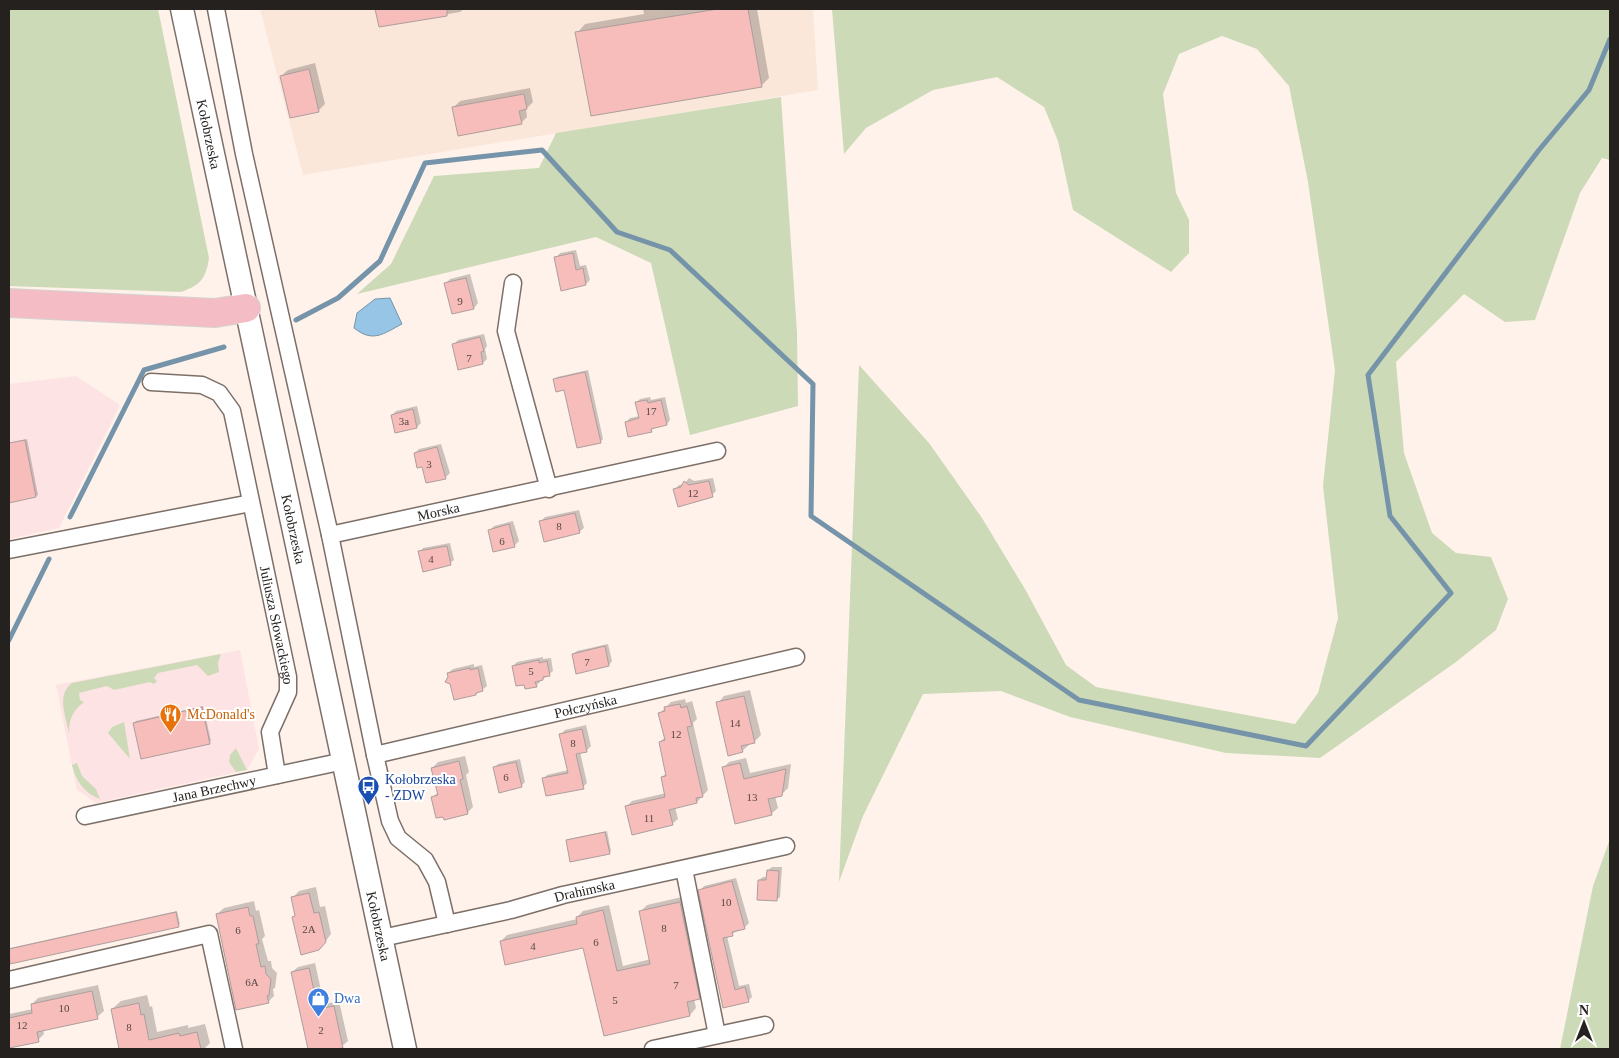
<svg xmlns="http://www.w3.org/2000/svg" width="1619" height="1058" font-family="Georgia,serif">
	<rect width="100%" height="100%" fill="#fff2ea"/>
	<g fill="#fee3e4">
		<path d="M76,376L120,405L59,528L9,539V384Z"/>
		<path d="M240,650L259,749L247,770L96,803L77,790L56,685Z"/>
	</g>
	<path fill="#fbe7da" d="M260,9H813L818,90L303,175Z"/>
	<g fill="#cddab7">
		<path d="M9,9H158L209,258C206,278 201,285 181,292L9,286Z"/>
		<path d="M832,9H1610V160L1602,158L1580,193L1535,320L1505,322L1464,294L1396,362L1404,453L1432,533L1456,553L1491,557L1508,599L1496,630L1456,662L1320,758L1226,753L1070,717L1001,691L923,694L863,816L839,882L859,365L929,443L982,518L1025,589L1066,665L1096,687L1295,724L1318,693L1338,618L1323,486L1335,370L1308,182L1289,86L1257,49L1222,36L1179,54L1163,94L1176,193L1189,220V253L1171,272L1073,210L1058,141L1044,107L997,77L933,90L866,128L844,154Z"/>
		<path d="M781,97L797,332L798,406L690,435L651,263L596,237L357,294L391,264L434,176L539,168L556,133Z"/>
		<path d="M221,654L218,663L219,672L208,676L197,665L158,673L154,678L157,681L154,684L150,682L114,690L107,686L79,693L80,700L84,702C73,711 69,718 69,733C66,716 56,695 72,683Z"/>
		<path d="M124,722L130,759L108,733L112,727Z"/>
		<path d="M236,748L247,770L236,772L229,762L230,755Z"/>
		<path d="M77,763L82,776L96,789L100,799C85,794 75,780 72,765Z"/>
		<path d="M1610,839V1049H1560L1593,886Z"/>
	</g>
	<path fill="#97c5e5" stroke="#7594a9" d="M390,298L402,324C383,334 373,343 354,328L357,313L375,299Z"/>
	<g fill="#0003">
		<path d="M377,9H464L460,12L380,26Z"/>
		<path d="M643,9H757L769,78L761,86L577,33L585,24L644,14Z"/>
		<path d="M315,63L325,104L319,110L291,117L281,76L288,70Z"/>
		<path d="M530,88L533,102L526,109L527,117L521,123L454,107L460,101Z"/>
		<path d="M576,250L580,266L586,265L590,280L586,284L556,258L560,253Z"/>
		<path d="M470,274L478,303L474,308L446,283L450,279Z"/>
		<path d="M484,334L487,346L485,349L487,359L483,363L454,344L458,340Z"/>
		<path d="M588,370L603,439L600,442L565,389L554,380L557,377Z"/>
		<path d="M650,397L651,400L665,397L670,420L667,424L655,426L651,430L629,436L626,422L630,418L640,416L636,403L640,399Z"/>
		<path d="M417,406L421,423L417,427L392,415L396,411Z"/>
		<path d="M27,439L38,495L36,496L9,502V443Z"/>
		<path d="M441,444L450,473L446,477L423,466L415,453L419,449Z"/>
		<path d="M689,478L694,481L713,478L716,491L712,495L675,489L679,485L684,484Z"/>
		<path d="M579,510L584,528L579,532L541,521L545,517Z"/>
		<path d="M513,521L519,541L515,545L494,550L490,530L494,526Z"/>
		<path d="M450,543L454,560L450,563L420,552L423,548Z"/>
		<path d="M608,644L612,661L609,665L573,654L577,651Z"/>
		<path d="M543,657V659L551,658L553,671L543,679L540,680V682L536,686L525,683L513,666L517,662Z"/>
		<path d="M474,664V667L482,665L487,686L476,694L450,677L448,673L453,669Z"/>
		<path d="M750,690L761,735L754,742L748,743L749,745L742,751L718,703L724,696Z"/>
		<path d="M685,699L686,703L692,701L697,719L693,723L708,790L697,802L675,807L678,819L672,824L627,806L632,801L666,793L662,777L667,772L660,742L665,737L660,713L671,702Z"/>
		<path d="M203,706L211,741L209,742L134,723L136,721Z"/>
		<path d="M586,725L591,746L586,751L580,752L587,783L583,787L543,779L547,775L568,770L561,734L565,730Z"/>
		<path d="M465,756L469,772L466,775L473,807L467,813L433,797L438,792L432,768L438,762Z"/>
		<path d="M746,758L750,773L791,764L788,788L781,795L775,796L778,808L771,814L723,768L729,762Z"/>
		<path d="M520,759L525,782L521,786L494,768L498,764Z"/>
		<path d="M607,831L611,851L609,853L567,841L569,839Z"/>
		<path d="M772,867H782L780,897L776,900L759,880L763,877H768V870Z"/>
		<path d="M736,878L749,923L744,928L727,936L739,986L749,984L752,997L748,1001L724,1006L700,891L704,886Z"/>
		<path d="M316,887L320,907L325,906L331,934L325,942L294,917L296,915L293,897L299,891Z"/>
		<path d="M686,896L705,991L699,998L694,999L696,1008L690,1015L605,1034L584,947L501,941L507,935L577,919V917L583,911L609,905L623,966L651,959L640,912L647,905Z"/>
		<path d="M254,901L256,911L259,910L265,936L262,939L268,961H271L272,968L277,973L275,988L273,989L274,996L268,1002L217,914L224,908Z"/>
		<path d="M177,911L180,924L178,925L11,962L9,951L10,948Z"/>
		<path d="M315,963L324,1004L339,1001L348,1041L342,1046L330,1049H309L292,972L298,967Z"/>
		<path d="M98,985L104,1011L97,1017L43,1029L44,1034L38,1040L9,1047V1014L33,1009L32,1004L38,998Z"/>
		<path d="M147,995L150,1007L152,1006L157,1032L188,1025V1028L205,1024L210,1043L204,1049H120L112,1009L121,1001Z"/>
	</g>
	<g fill="none" stroke-linecap="round" stroke-linejoin="round">
		<g stroke="#7594a9" stroke-width="5">
			<path d="M296,320L338,298L380,261L425,163L542,150L617,232L670,250L813,384L811,516L1079,700L1306,746L1451,593L1390,516L1368,375L1539,150L1589,90L1610,39"/>
			<path d="M70,517L144,370L224,347"/>
			<path d="M9,640L49,559"/>
		</g>
	</g>
	<g fill="#f6bdba" stroke="#ad9e9d">
		<path d="M375,9H447V16L379,27Z"/>
		<path d="M718,9H748L762,87L591,116L575,32Z"/>
		<path d="M309,69L319,112L290,118L280,76Z"/>
		<path d="M524,94L527,109L519,111L522,124L458,136L452,107Z"/>
		<path d="M573,253L576,270L583,268L586,285L561,291L554,257Z"/>
		<path d="M466,278L474,309L452,314L444,283Z"/>
		<path d="M480,337L484,351L481,352L483,364L458,370L452,344Z"/>
		<path d="M585,372L601,443L577,448L564,390L556,392L553,379Z"/>
		<path d="M647,400L648,403L661,400L667,425L651,429L652,432L628,437L625,422L639,418L635,402Z"/>
		<path d="M413,409L417,428L395,433L391,415Z"/>
		<path d="M25,440L36,497L9,503V443Z"/>
		<path d="M437,447L446,479L426,483L422,467L417,468L414,453Z"/>
		<path d="M684,481L689,485L709,481L713,497L678,507L673,489L681,487Z"/>
		<path d="M575,513L580,533L544,542L539,521Z"/>
		<path d="M509,524L515,547L493,552L488,530Z"/>
		<path d="M447,546L451,565L423,572L418,551Z"/>
		<path d="M605,646L609,666L576,674L572,654Z"/>
		<path d="M539,660V663L547,661L550,676L543,677V680L535,682L537,687L525,689L524,685L516,686L512,666Z"/>
		<path d="M470,668V670L478,668L483,691L476,693V695L454,700L450,684L445,682L448,677L447,673Z"/>
		<path d="M744,696L755,743L741,746L743,752L728,756L716,702Z"/>
		<path d="M680,704L681,708L687,706L692,726L687,727L703,797L696,798L697,803L669,810L673,825L632,835L625,806L665,797L661,777L666,776L659,742L665,740L658,713L665,711L664,707Z"/>
		<path d="M202,707L210,744L141,759L133,723Z"/>
		<path d="M582,729L587,752L576,754L584,789L546,796L542,778L568,773L559,734Z"/>
		<path d="M459,761L463,779L460,780L468,814L444,820L443,817L436,818L431,797L438,795L431,768Z"/>
		<path d="M516,762L522,787L499,793L493,767Z"/>
		<path d="M740,763L744,779L786,769L782,796L768,799L772,815L735,824L722,767Z"/>
		<path d="M605,832L610,854L570,862L566,840Z"/>
		<path d="M767,870L779,871L777,901L757,900L758,880H766Z"/>
		<path d="M732,881L745,929L732,932L733,936L723,938L735,990L745,987L749,1002L723,1008L698,890Z"/>
		<path d="M309,893L314,913L319,912L326,942L319,950L301,955L292,917L295,916L291,897Z"/>
		<path d="M680,902L700,999L687,1002L690,1016L604,1036L583,948L505,965L500,941L577,924L576,917L603,910L617,971L650,964L639,911Z"/>
		<path d="M248,907L250,916H253L259,944H256L261,967L265,966L266,974L271,979L269,995L267,996L269,1003L236,1010L216,914Z"/>
		<path d="M176,912L179,927L10,964L9,949Z"/>
		<path d="M309,968L318,1009L334,1006L343,1048L335,1049H308L291,972Z"/>
		<path d="M92,991L98,1019L37,1032L39,1042L9,1048V1018L32,1013L31,1004Z"/>
		<path d="M139,1003L141,1015L144,1014L149,1040L179,1033L180,1036L197,1032L201,1049H119L111,1009Z"/>
	</g>
	<g fill="none" stroke-linecap="round" stroke-linejoin="round">
		<defs>
			<g id="street">
				<path d="M216,9L244,154L330,535L375,755L390,821L398,838L425,860L437,882L447,924"/>
				<path d="M513,283L506,331L549,489"/>
				<path id="s1" d="M151,382L202,385L219,393L232,411L288,677V692L270,732L277,775"/>
				<path id="s2" d="M330,535L717,451"/>
				<path d="M9,550L251,503"/>
				<path id="s3" d="M375,755L796,657"/>
				<path id="s4" d="M85,816L344,761"/>
				<path d="M684,869L717,1035"/>
				<path id="s5" d="M382,938L511,910L563,895L786,846"/>
				<path d="M9,980L209,934L234,1049"/>
				<path d="M653,1049L765,1025"/>
			</g>
			<g id="secondary">
				<path id="s6" d="M182,9L405,1049"/>
			</g>
			<path id="highway" d="M9,303L215,313L246,308"/>
		</defs>
		<use href="#street" stroke="#7b6f68" stroke-width="19"/>
		<use href="#secondary" stroke="#7b6f68" stroke-width="25"/>
		<use href="#highway" stroke="#d3d3d2" stroke-width="30"/>
		<use href="#street" stroke="#fff" stroke-width="16"/>
		<use href="#secondary" stroke="#fff" stroke-width="22"/>
		<use href="#highway" stroke="#f4bcc4" stroke-width="28"/>
	</g>
	<defs>
		<symbol id="restaurant-pin" viewBox="-11 -11 22 30"><path d="M0 17L-7.5 6A9.5 9.5 0 1 1 7.5 6Z" fill="#e8710a" stroke="#fff"/><path d="M-5-6h1v4h1v-4h1v4h1v-4h1v5L-1.5 .5V6h-2V.5L-5-1ZM5-6V6H3V1.5H1.5Q1.5-4 5-6Z" fill="#fff"/></symbol>
		<symbol id="bus-pin" viewBox="-11 -11 22 30"><path d="M0 17L-7.5 6A9.5 9.5 0 1 1 7.5 6Z" fill="#1a4fb4" stroke="#fff"/><path d="M-5-6H5V4H4V6H2V4H-2V6H-4V4H-5ZM-3.5-4V0h7V-4ZM-3.5 1.2v1.5H-2V1.2ZM2 1.2v1.5H3.5V1.2Z" fill="#fff"/></symbol>
		<symbol id="shop-pin" viewBox="-11 -11 22 30"><path d="M0 17L-7.5 6A9.5 9.5 0 1 1 7.5 6Z" fill="#3f7fe0" stroke="#fff"/><path d="M-5-2.5h2.3a2.7 3.5 0 0 1 5.4 0H5L5.5 6h-11ZM-1.5-2.5h3a1.5 2.3 0 0 0-3 0Z" fill="#fff"/></symbol>
	</defs>
	<g fill-rule="evenodd">
		<use href="#restaurant-pin" x="158" y="702" width="25" height="34"/>
		<use href="#bus-pin" x="356" y="774" width="25" height="34"/>
		<use href="#shop-pin" x="306" y="986" width="25" height="34"/>
	</g>
	<g text-anchor="middle" dominant-baseline="central" stroke-width="4" stroke-linejoin="round" paint-order="stroke">
		<g font-size="11" fill="#594845">
			<text x="460" y="301">9</text>
			<text x="469" y="358">7</text>
			<text x="651" y="411">17</text>
			<text x="404" y="421">3a</text>
			<text x="429" y="464">3</text>
			<text x="693" y="493">12</text>
			<text x="559" y="526">8</text>
			<text x="502" y="541">6</text>
			<text x="431" y="559">4</text>
			<text x="587" y="662">7</text>
			<text x="531" y="671">5</text>
			<text x="735" y="723">14</text>
			<text x="676" y="734">12</text>
			<text x="573" y="743">8</text>
			<text x="506" y="777">6</text>
			<text x="752" y="797">13</text>
			<text x="649" y="818">11</text>
			<text x="726" y="902">10</text>
			<text x="664" y="928">8</text>
			<text x="309" y="929">2A</text>
			<text x="238" y="930">6</text>
			<text x="596" y="942">6</text>
			<text x="533" y="946">4</text>
			<text x="252" y="982">6A</text>
			<text x="676" y="985">7</text>
			<text x="615" y="1000">5</text>
			<text x="64" y="1008">10</text>
			<text x="22" y="1025">12</text>
			<text x="129" y="1027">8</text>
			<text x="321" y="1030">2</text>
		</g>
		<g font-size="14" fill="#25211e" stroke="#fff">
			<text stroke="none"><textPath href="#s6" startOffset="128">Kołobrzeska</textPath></text>
			<text stroke="none"><textPath href="#s2" startOffset="111">Morska</textPath></text>
			<text stroke="none"><textPath href="#s6" startOffset="532">Kołobrzeska</textPath></text>
			<text stroke="none"><textPath href="#s1" startOffset="311">Juliusza Słowackiego</textPath></text>
			<text stroke="none"><textPath href="#s3" startOffset="216">Połczyńska</textPath></text>
			<text stroke="none"><textPath href="#s4" startOffset="132">Jana Brzechwy</textPath></text>
			<text stroke="none"><textPath href="#s5" startOffset="208">Drahimska</textPath></text>
			<text stroke="none"><textPath href="#s6" startOffset="938">Kołobrzeska</textPath></text>
		</g>
		<g font-size="14" fill="#c56008" stroke="#fff" text-anchor="start">
			<text x="187" y="714">McDonald's</text>
		</g>
		<g font-size="14" fill="#164399" stroke="#fff" text-anchor="start">
			<text x="385" y="779">Kołobrzeska<tspan x="385" dy="16">- ZDW</tspan></text>
		</g>
		<g font-size="14" fill="#366cbe" stroke="#fff" text-anchor="start">
			<text x="334" y="998">Dwa</text>
		</g>
	</g>
	<rect width="1619" height="1058" fill="none" stroke="#25211e" stroke-width="20"/>
	<g transform="translate(1584 1023)" stroke="#ffffff" stroke-width="4" paint-order="stroke">
	<path d="M0-4L9 19L0 12L-9 19Z" fill="#25211e"/>
	<text y="-8" font-size="14" font-weight="bold" text-anchor="middle" fill="#25211e">N</text>
	</g>
</svg>
